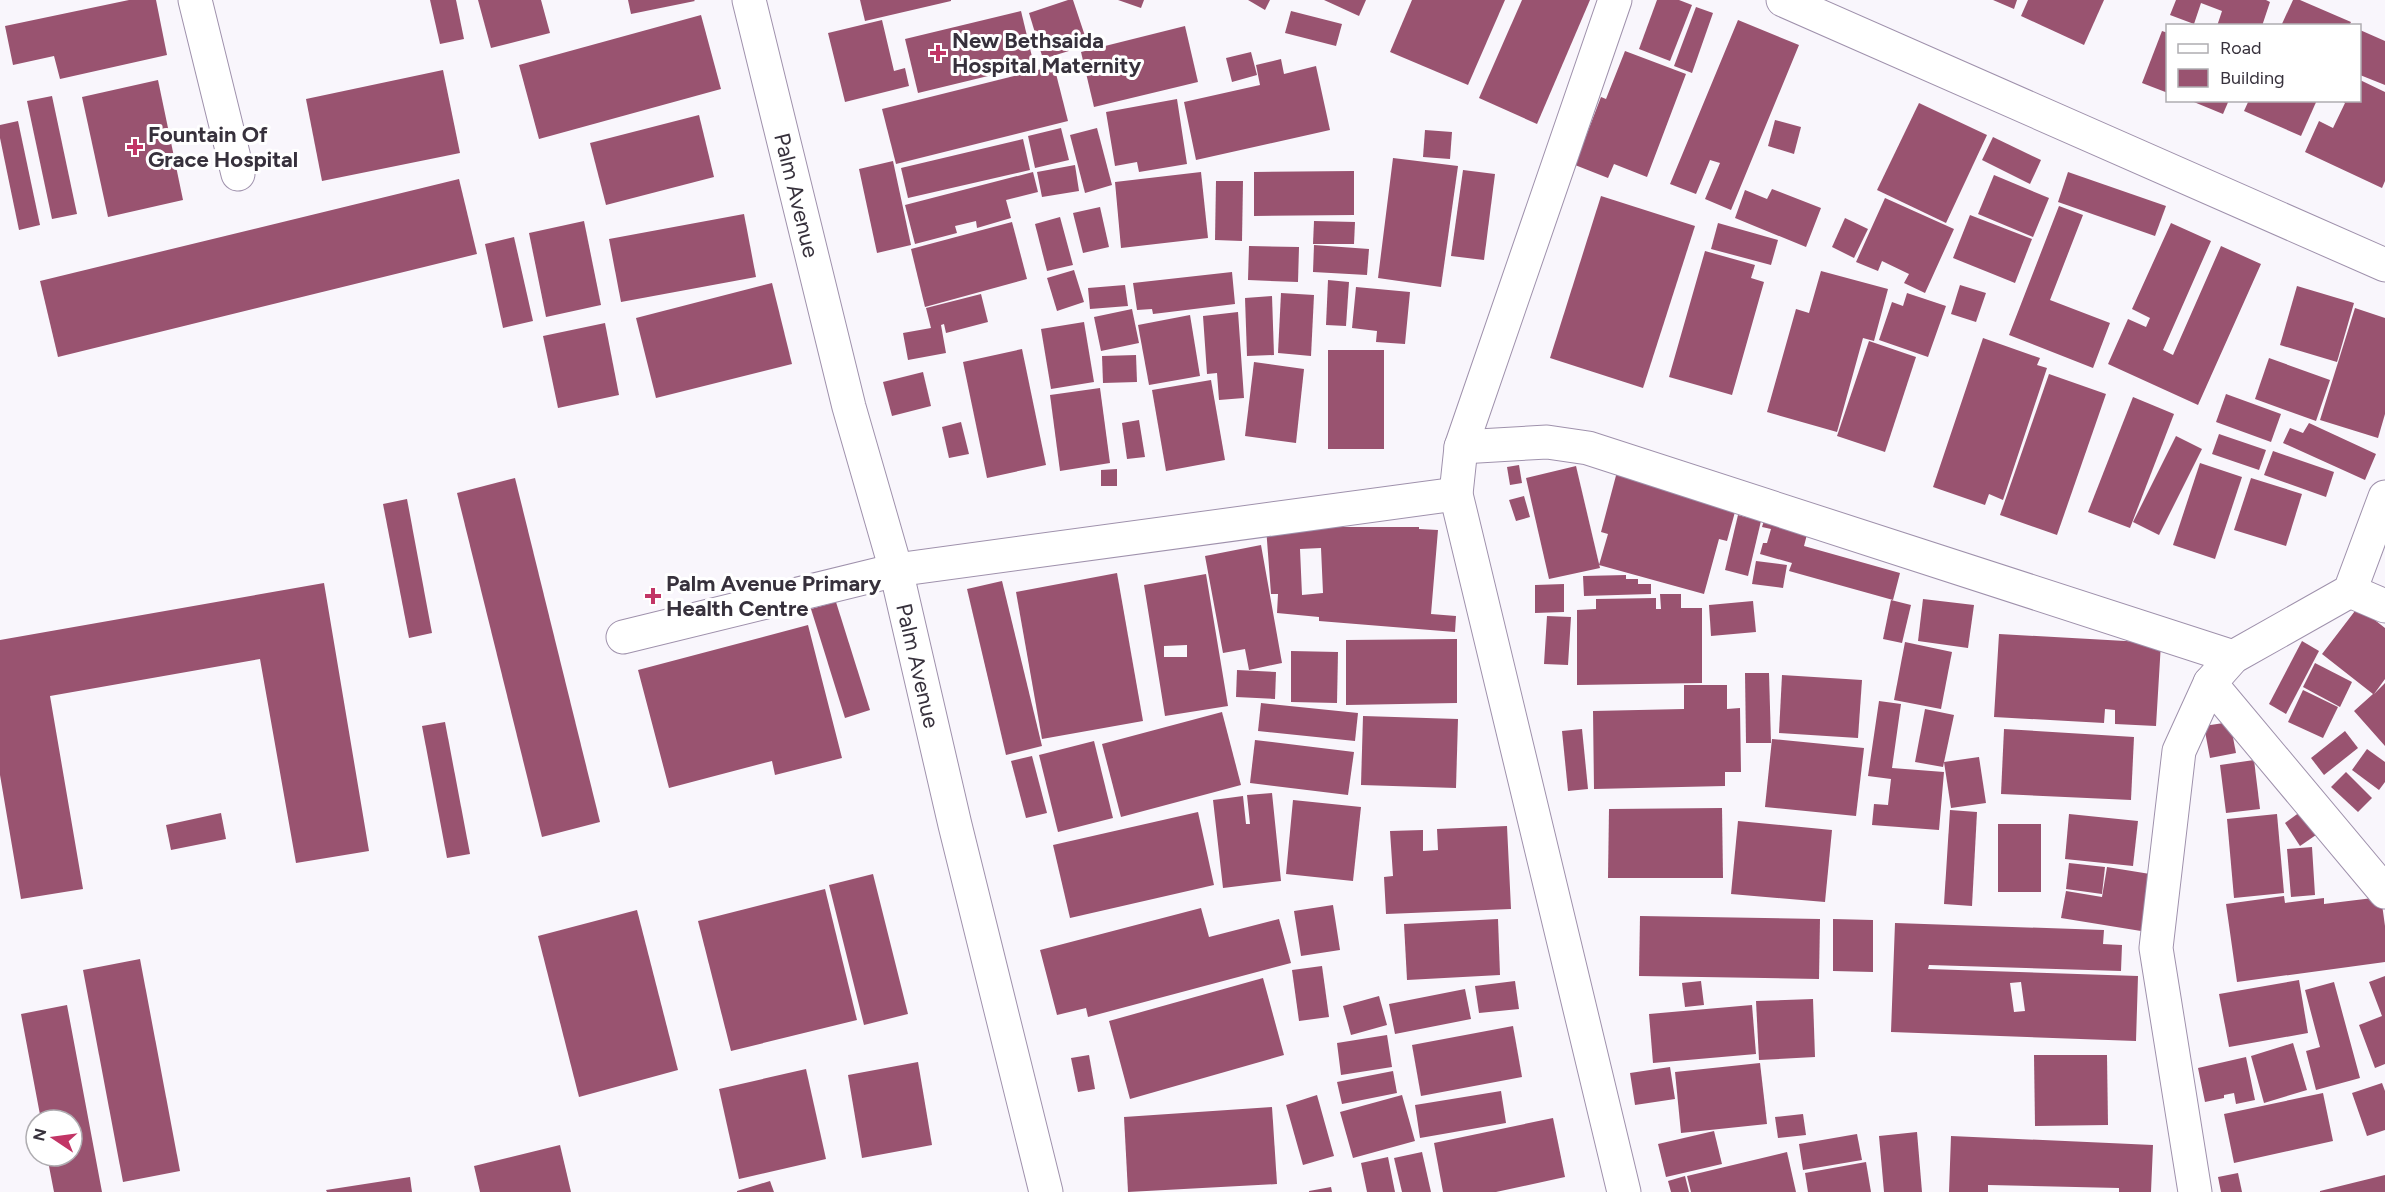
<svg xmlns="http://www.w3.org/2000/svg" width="2385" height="1192" font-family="Figtree,sans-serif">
	<rect width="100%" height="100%" fill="#f9f6fc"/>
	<g fill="#995370" fill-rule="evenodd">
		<path d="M129,0H156L167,55L60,79L54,56L13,65L5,26Z"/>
		<path d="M430,0H456L464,39L440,44Z"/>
		<path d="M478,0H541L550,33L491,48Z"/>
		<path d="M628,0H694L695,1L631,14Z"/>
		<path d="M860,0H951V1L865,21Z"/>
		<path d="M1068,0H1073L1088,45L1043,59L1029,13Z"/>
		<path d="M1118,0H1144L1141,8Z"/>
		<path d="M1248,0H1270L1265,10Z"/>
		<path d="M1324,0H1366L1359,16Z"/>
		<path d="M1412,0H1505L1468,85L1390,52Z"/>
		<path d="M1522,0H1590L1537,124L1479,98Z"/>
		<path d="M1657,0H1679L1692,5L1670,61L1639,49Z"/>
		<path d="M1993,0H2017L2014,9Z"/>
		<path d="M2028,0H2104L2084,45L2021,16Z"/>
		<path d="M2176,0H2266L2270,2L2262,26H2217L2222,11L2201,3L2194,24L2170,15Z"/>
		<path d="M2293,0H2300L2351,22L2349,26H2281Z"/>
		<path d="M1696,7L1713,13L1692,73L1674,66Z"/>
		<path d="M1021,11L1034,65L918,93L905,39Z"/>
		<path d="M1291,11L1342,24L1336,46L1285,33Z"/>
		<path d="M701,15L721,89L539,139L519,65Z"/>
		<path d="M882,20L894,71L905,68L909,86L845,102L828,33Z"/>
		<path d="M1738,20L1799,45L1731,210L1705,199L1720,163L1710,160L1696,194L1670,184Z"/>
		<path d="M1185,26L1198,82L1094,107L1081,52Z"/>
		<path d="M2360,30L2385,41V85L2360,75Z"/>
		<path d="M2162,31L2168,33V93L2142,83Z"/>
		<path d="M1625,51L1686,74L1647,177L1614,164L1608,178L1575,165L1601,97L1606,99Z"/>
		<path d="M1251,52L1257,75L1232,82L1226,58Z"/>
		<path d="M1281,59L1284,74L1316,66L1330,130L1196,160L1184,102L1260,85L1256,65Z"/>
		<path d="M1054,66L1068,121L896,164L882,109Z"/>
		<path d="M443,70L460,153L322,181L306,99Z"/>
		<path d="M158,80L183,200L108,217L82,97Z"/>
		<path d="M2360,80L2385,92V181L2382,188L2305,152L2319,121L2333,128L2345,103L2340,100H2360Z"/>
		<path d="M52,96L77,214L52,219L27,101Z"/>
		<path d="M1177,99L1187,164L1139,172L1137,162L1115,166L1106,112Z"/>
		<path d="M2189,100H2229L2223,114Z"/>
		<path d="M2249,100H2317L2301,136L2244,111Z"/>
		<path d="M1919,103L1987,135L1946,223L1877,190Z"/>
		<path d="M699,115L714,177L606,205L590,143Z"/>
		<path d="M1775,120L1801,127L1794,154L1768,146Z"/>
		<path d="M18,121L40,225L19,230L0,138V125Z"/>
		<path d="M1061,128L1069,160L1035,168L1028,136Z"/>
		<path d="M1097,128L1112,185L1085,193L1070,135Z"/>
		<path d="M1425,130L1452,132L1450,159L1423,157Z"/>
		<path d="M1993,137L2041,160L2030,184L1982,160Z"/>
		<path d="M1023,139L1030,170L908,198L901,168Z"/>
		<path d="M1393,158L1458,166L1441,287L1378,278Z"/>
		<path d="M893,161L911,245L877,253L859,169Z"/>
		<path d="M1075,165L1079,191L1042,197L1037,172Z"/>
		<path d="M1463,170L1495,174L1484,260L1451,256Z"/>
		<path d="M1354,171V215L1254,216V172Z"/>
		<path d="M1033,172L1038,192L1006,200L1011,218L977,228L976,221L955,226L957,233L915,244L905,205Z"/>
		<path d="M1201,172L1208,238L1121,248L1115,182Z"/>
		<path d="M2068,172L2166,206L2155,236L2058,202Z"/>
		<path d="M1994,175L2049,198L2033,237L1978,214Z"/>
		<path d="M459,179L477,254L58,357L40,281Z"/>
		<path d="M1216,181H1243L1242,241L1215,240Z"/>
		<path d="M1772,189L1821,208L1806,247L1735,218L1745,190L1767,199Z"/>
		<path d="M1601,196L1695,226L1643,388L1550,358Z"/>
		<path d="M1885,198L1954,229L1925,293L1904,283L1909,274L1882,261L1878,271L1856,262Z"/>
		<path d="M2059,206L2083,215L2050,300L2110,323L2093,368L2009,335Z"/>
		<path d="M1100,207L1109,247L1083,253L1073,213Z"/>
		<path d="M744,214L756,277L621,302L609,239Z"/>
		<path d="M1970,215L2032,239L2015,283L1953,258Z"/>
		<path d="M1060,217L1073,265L1047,271L1035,224Z"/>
		<path d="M1845,218L1868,229L1854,258L1832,247Z"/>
		<path d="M584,221L601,305L546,317L529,233Z"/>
		<path d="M1314,221L1355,222L1354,244H1313Z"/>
		<path d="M1012,222L1027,279L925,307L911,249Z"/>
		<path d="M1718,223L1778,240L1771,265L1711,249Z"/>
		<path d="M2171,223L2211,241L2163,350L2173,355L2221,246L2261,264L2198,405L2108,364L2128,319L2146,327L2150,318L2132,309Z"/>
		<path d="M514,237L533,321L503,328L485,244Z"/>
		<path d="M1314,245L1369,249L1367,275L1313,272Z"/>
		<path d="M1249,246L1299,247L1298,282L1248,280Z"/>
		<path d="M1705,251L1755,265L1751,278L1764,282L1732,395L1669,377Z"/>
		<path d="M1074,270L1084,302L1057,311L1047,278Z"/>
		<path d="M1821,271L1888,289L1874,341L1863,338L1837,432L1767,412L1796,309L1809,313Z"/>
		<path d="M1232,272L1235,304L1153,314L1152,309L1137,310L1133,283Z"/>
		<path d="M1328,280L1349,282L1346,326L1326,325Z"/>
		<path d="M772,283L792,364L656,398L636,318Z"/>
		<path d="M1125,285L1128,306L1090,309L1088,288Z"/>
		<path d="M1960,285L1986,293L1976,322L1951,314Z"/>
		<path d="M2297,286L2354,303L2337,362L2280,345Z"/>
		<path d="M1356,287L1410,292L1405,344L1376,342L1377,331L1352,328Z"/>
		<path d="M1281,293L1314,295L1311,356L1278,353Z"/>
		<path d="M1907,293L1946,306L1928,357L1879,340L1892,302L1903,306Z"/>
		<path d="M981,294L988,322L946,333L944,324L941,325L946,353L908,360L903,333L931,328L926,308Z"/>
		<path d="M1272,296L1274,355L1247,356L1245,298Z"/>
		<path d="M2355,308L2385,318V414L2378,438L2320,420Z"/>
		<path d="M1132,309L1139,343L1101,351L1094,317Z"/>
		<path d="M1238,312L1244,398L1219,400L1217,373L1207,374L1203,316Z"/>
		<path d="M1190,315L1200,376L1149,385L1138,325Z"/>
		<path d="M1084,322L1094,382L1051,389L1041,329Z"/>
		<path d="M605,323L619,395L558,408L543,336Z"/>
		<path d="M1983,338L2040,358L2037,365L2047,368L2003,500L1989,494L1985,505L1933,487Z"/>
		<path d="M1869,341L1916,357L1885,452L1837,436Z"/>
		<path d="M1022,349L1046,465L987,478L963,362Z"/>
		<rect x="1328" y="350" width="56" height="99"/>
		<path d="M1136,355L1137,382L1103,383L1102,356Z"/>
		<path d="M2269,358L2330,380L2316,421L2255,399Z"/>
		<path d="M1254,362L1304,369L1296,443L1245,436Z"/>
		<path d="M923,372L931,406L892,416L883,382Z"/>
		<path d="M2049,374L2106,394L2057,535L2000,515Z"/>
		<path d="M1211,380L1225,460L1166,471L1152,390Z"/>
		<path d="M1100,388L1110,463L1060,471L1050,395Z"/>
		<path d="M2226,394L2281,414L2271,442L2216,422Z"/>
		<path d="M2133,397L2174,414L2130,528L2088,512Z"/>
		<path d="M1139,420L1145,457L1127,459L1122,423Z"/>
		<path d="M961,422L969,454L949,458L942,427Z"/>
		<path d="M2309,423L2376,454L2365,480L2283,443L2290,428L2303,433Z"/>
		<path d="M2219,434L2266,450L2259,470L2212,454Z"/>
		<path d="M2176,436L2202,449L2159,535L2133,522Z"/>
		<path d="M2273,451L2334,472L2326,497L2264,475Z"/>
		<path d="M2200,463L2242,477L2215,559L2173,545Z"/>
		<path d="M1519,465L1522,483L1510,485L1507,467Z"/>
		<path d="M1576,466L1600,568L1549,579L1526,478Z"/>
		<path d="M1618,468L1738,501L1727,541L1719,539L1704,594L1599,565L1608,534L1601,532Z"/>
		<path d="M1117,469V486H1101V470Z"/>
		<path d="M515,478L600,822L542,837L457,493Z"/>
		<path d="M2251,478L2302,494L2286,546L2234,530Z"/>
		<path d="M1524,496L1530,517L1516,521L1509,500Z"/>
		<path d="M407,499L432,633L409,638L383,504Z"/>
		<path d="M1767,511L1810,523L1804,546L1900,573L1893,600L1789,571L1792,563L1760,554L1763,543H1767L1771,529L1762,527Z"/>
		<path d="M1738,515L1761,521L1748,576L1725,570Z"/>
		<path d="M1266,527H1419V529L1438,530L1431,614L1456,616L1455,632L1319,621V617L1277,613L1278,594H1271ZM1321,548L1323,593L1302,595L1300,549Z"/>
		<path d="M1261,545L1282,663L1249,670L1245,649L1223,653L1205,556Z"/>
		<path d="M1756,561L1787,565L1783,588L1752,584Z"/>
		<path d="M1117,573L1143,721L1042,739L1016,592Z"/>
		<path d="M1206,574L1228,706L1165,716L1144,585ZM1187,645V657H1164V646Z"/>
		<path d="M1626,575V579H1638V584H1651V594L1584,596L1583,576Z"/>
		<path d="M1002,581L1042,746L1006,755L967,589Z"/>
		<path d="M324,583L369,851L296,863L260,659L50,696L83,889L21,899L0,775V640Z"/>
		<path d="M1564,584V612L1535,613V585Z"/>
		<path d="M1660,594H1681V608H1702V683L1577,685V610L1596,609V599L1656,598V609H1661Z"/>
		<path d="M1923,599L1974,605L1968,648L1918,641Z"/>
		<path d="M1891,600L1911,605L1902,643L1883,639Z"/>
		<path d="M1753,601L1756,632L1711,636L1709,605Z"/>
		<path d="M836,602L870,710L845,718L811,609Z"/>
		<path d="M2358,607L2385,628V679L2374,694L2385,683V746L2354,711L2373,694L2322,654Z"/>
		<path d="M1547,616L1571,617L1568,665L1544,664Z"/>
		<path d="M808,625L842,758L775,775L772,761L669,788L638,670Z"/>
		<path d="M1999,634L2161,643L2156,726L2115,724V710L2105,709L2104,723L1994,717Z"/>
		<path d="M1457,639V703L1346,705V640Z"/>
		<path d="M2302,641L2319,651L2286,714L2269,704Z"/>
		<path d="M1905,642L1952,652L1941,709L1894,700Z"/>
		<path d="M1291,651L1338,652L1337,703L1291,702Z"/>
		<path d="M2315,663L2352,682L2340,707L2303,687Z"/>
		<path d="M1237,670L1276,672L1275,699L1236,697Z"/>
		<path d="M1745,673H1769L1771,743H1746Z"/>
		<path d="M1782,675L1862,680L1858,738L1779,733Z"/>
		<path d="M1684,685H1727V709L1740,708L1741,772H1725V786L1594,789L1593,711L1684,709Z"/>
		<path d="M2303,690L2338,707L2323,738L2288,722Z"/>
		<path d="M1879,701L1901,704L1892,768L1944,772L1939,830L1872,825L1874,804L1888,805L1891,779L1868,776Z"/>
		<path d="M1261,703L1358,713L1355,741L1258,731Z"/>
		<path d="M1925,709L1954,715L1943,767L1915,762Z"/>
		<path d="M1222,712L1241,785L1121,817L1102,744Z"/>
		<path d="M1363,716L1458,719L1456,788L1361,785Z"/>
		<path d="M445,722L470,854L447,858L422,726Z"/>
		<path d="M2230,722L2236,753L2210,758L2204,726Z"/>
		<path d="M1582,729L1588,789L1568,791L1562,731Z"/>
		<path d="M2004,729L2134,737L2131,800L2001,794Z"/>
		<path d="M2345,731L2358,748L2324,775L2311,758Z"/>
		<path d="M1772,739L1864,748L1856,816L1765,807Z"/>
		<path d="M1255,740L1354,752L1348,795L1250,783Z"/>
		<path d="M1094,741L1113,818L1058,832L1039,755Z"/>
		<path d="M2367,749L2385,762V782L2379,790L2352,770Z"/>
		<path d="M1032,756L1047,813L1026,818L1011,761Z"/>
		<path d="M1979,757L1986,803L1951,808L1944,762Z"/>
		<path d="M2254,760L2260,809L2226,813L2220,765Z"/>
		<path d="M2346,772L2372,798L2358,812L2331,787Z"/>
		<path d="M1272,793L1281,881L1223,888L1213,800L1243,796L1246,824H1250L1247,795Z"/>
		<path d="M1293,800L1361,807L1353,881L1286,874Z"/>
		<path d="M1722,808L1723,878H1608L1609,809Z"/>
		<path d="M1950,810L1977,812L1972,906L1944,904Z"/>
		<path d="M1198,812L1214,885L1070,918L1053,845Z"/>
		<path d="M2300,812L2316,835L2300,846L2285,823Z"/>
		<path d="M221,813L226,839L171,850L166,825Z"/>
		<path d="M2069,814L2138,821L2133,866L2065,859Z"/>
		<path d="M2277,814L2284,893L2234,898L2227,819Z"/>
		<path d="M1738,821L1832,830L1825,902L1731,894Z"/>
		<rect x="1998" y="824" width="43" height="68"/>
		<path d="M1507,826L1511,909L1386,914L1384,877L1393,876L1390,831L1423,830V851L1438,850L1437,829Z"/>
		<path d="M2312,847L2315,895L2291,897L2287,849Z"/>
		<path d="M2069,863L2105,867L2102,894L2066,889Z"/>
		<path d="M2107,867L2150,874L2141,931L2061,918L2066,891L2102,897Z"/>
		<path d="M873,874L908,1014L864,1025L829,885Z"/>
		<path d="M825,889L857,1020L731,1051L698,921Z"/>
		<path d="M2284,896L2285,903L2324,898V904L2381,897L2385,926V962L2237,982L2226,904Z"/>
		<path d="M1333,905L1340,950L1301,956L1294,911Z"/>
		<path d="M1201,908L1209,937L1279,919L1291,963L1088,1017L1086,1008L1057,1015L1040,950Z"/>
		<path d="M637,910L678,1070L579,1097L538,936Z"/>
		<path d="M1640,916L1820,919L1819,979L1639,976Z"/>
		<path d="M1498,919L1500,975L1407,980L1404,924Z"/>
		<path d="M1833,919L1873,920V972L1833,971Z"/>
		<path d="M1895,923L2104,930L2103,944L2122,945L2121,971L1929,965L1928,969L2138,976L2136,1041L1891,1032ZM2021,982L2025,1011L2014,1012L2010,983Z"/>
		<path d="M140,959L180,1171L123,1182L83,970Z"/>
		<path d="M1322,966L1329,1017L1299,1021L1292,970Z"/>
		<path d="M2385,976V1064L2375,1068L2359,1025L2382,1016L2369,982Z"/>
		<path d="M1263,978L1284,1055L1130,1099L1109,1021Z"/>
		<path d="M2299,980L2308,1033L2229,1047L2219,994Z"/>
		<path d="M1515,981L1519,1009L1479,1013L1475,986Z"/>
		<path d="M1701,981L1704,1005L1685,1007L1682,983Z"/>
		<path d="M2334,982L2360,1078L2316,1090L2306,1051L2320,1047L2305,990Z"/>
		<path d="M1465,989L1471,1019L1395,1034L1389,1004Z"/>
		<path d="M1379,996L1387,1025L1351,1035L1343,1006Z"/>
		<path d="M1813,999L1815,1057L1759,1060L1756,1001Z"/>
		<path d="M67,1005L102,1192H54L47,1156H72V1120H41L21,1014Z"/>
		<path d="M1752,1005L1756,1054L1653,1063L1649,1014Z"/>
		<path d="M1513,1026L1522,1077L1421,1096L1412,1045Z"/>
		<path d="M1387,1035L1392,1067L1341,1075L1337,1043Z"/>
		<path d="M2293,1043L2307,1090L2264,1103L2251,1056Z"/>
		<path d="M1089,1055L1095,1089L1078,1092L1071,1058Z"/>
		<path d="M2034,1055H2107L2108,1125L2035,1126Z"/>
		<path d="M2246,1057L2255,1100L2236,1104L2234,1093L2224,1095V1098L2205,1102L2198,1068Z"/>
		<path d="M918,1062L932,1145L862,1158L848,1075Z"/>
		<path d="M1760,1063L1767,1124L1681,1133L1675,1072Z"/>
		<path d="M1670,1067L1675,1099L1635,1105L1630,1073Z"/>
		<path d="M806,1069L826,1159L739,1179L719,1089Z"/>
		<path d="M1393,1071L1397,1093L1342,1104L1337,1082Z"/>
		<path d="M2382,1083L2385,1091V1130L2367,1136L2352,1093Z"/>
		<path d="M1501,1091L1506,1123L1420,1138L1415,1105Z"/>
		<path d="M2323,1093L2333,1141L2234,1163L2224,1114Z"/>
		<path d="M1317,1095L1334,1156L1303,1165L1286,1105Z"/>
		<path d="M1402,1095L1415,1141L1353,1158L1340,1112Z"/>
		<path d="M1272,1107L1277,1184L1128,1192L1124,1117Z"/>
		<path d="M1803,1114L1806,1135L1778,1138L1775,1117Z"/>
		<path d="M1553,1118L1565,1177L1496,1192H1443L1434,1143Z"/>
		<path d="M1714,1131L1722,1164L1666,1177L1658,1144Z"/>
		<path d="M1917,1132L1922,1192H1884L1879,1136Z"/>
		<path d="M1857,1134L1862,1160L1803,1170L1799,1144Z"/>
		<path d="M1951,1136L2153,1145L2151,1192H2119V1188L1988,1185V1192H1949Z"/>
		<path d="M560,1145L571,1192H480L474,1166Z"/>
		<path d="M1422,1152L1431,1192H1402L1394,1158Z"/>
		<path d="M1787,1152L1796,1192H1691L1687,1176Z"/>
		<path d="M1388,1157L1395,1192H1367L1361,1163Z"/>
		<path d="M1866,1162L1871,1192H1808L1805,1173Z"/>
		<path d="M2238,1173L2242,1192H2221L2218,1177Z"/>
		<path d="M2385,1175V1192H2320V1191Z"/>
		<path d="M1685,1176L1689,1192H1671L1668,1181Z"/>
		<path d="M410,1177L412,1192H327L326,1190Z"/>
		<path d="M770,1181L774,1192H737V1191Z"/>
		<path d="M1331,1187L1332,1192H1309V1191Z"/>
	</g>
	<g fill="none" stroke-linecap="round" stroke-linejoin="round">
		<defs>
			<g id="minor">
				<path d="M195,0L238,174"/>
				<path d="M1615,0L1461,447L1456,494L1624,1192"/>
				<path d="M1783,0L2385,265"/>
				<path d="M1461,447L1547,442L1588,448L2233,657"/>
				<path d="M2350,591L2385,606"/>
				<path d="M623,637L896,570L1456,494"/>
				<path d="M2210,683L2385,892"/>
				<path d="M2195,1192L2156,948L2179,751L2210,683L2233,657L2350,591L2385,497"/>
			</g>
			<g id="tertiary">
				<path id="s1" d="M749,0L849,407L896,570L955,825L1046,1192"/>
			</g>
		</defs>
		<use href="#minor" stroke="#9f91ac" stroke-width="35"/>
		<use href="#tertiary" stroke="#9f91ac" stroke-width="35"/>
		<use href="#minor" stroke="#fff" stroke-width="33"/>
		<use href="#tertiary" stroke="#fff" stroke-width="33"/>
	</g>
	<g fill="#c23566" stroke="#fff" stroke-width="2">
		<path d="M935 44h6v6h6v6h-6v6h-6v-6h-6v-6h6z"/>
		<path d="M132 138h6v6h6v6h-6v6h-6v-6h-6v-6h6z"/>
		<path d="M650 587h6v6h6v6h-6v6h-6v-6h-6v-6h6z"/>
	</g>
	<g text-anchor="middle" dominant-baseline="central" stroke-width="6" stroke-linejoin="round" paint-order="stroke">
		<g font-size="22" font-weight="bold" fill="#37313c" stroke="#fff" text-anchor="start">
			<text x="952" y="40">New Bethsaida<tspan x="952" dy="25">Hospital Maternity</tspan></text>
			<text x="148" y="134">Fountain Of<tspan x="148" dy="25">Grace Hospital</tspan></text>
			<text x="666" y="583">Palm Avenue Primary<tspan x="666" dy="25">Health Centre</tspan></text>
		</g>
		<g font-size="22" fill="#37313c" stroke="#fff">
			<text stroke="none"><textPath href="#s1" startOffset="201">Palm Avenue</textPath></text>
			<text stroke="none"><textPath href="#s1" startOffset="687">Palm Avenue</textPath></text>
		</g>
	</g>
	<rect x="2166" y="24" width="195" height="78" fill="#ffffff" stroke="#afadb1" stroke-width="1.5"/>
	<rect x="2178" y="44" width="30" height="9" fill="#ffffff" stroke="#afadb1" stroke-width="1.5"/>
	<text x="2220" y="54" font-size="18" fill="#37313c">Road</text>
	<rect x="2178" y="69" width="30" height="18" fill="#995370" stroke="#afadb1" stroke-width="1.5"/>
	<text x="2220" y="84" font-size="18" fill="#37313c">Building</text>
	<g transform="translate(54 1138) rotate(283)"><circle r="28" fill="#ffffff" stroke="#afadb1" stroke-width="1.5"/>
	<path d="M0-4.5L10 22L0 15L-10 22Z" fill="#c23566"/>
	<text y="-9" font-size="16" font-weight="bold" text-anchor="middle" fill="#37313c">N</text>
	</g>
</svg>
